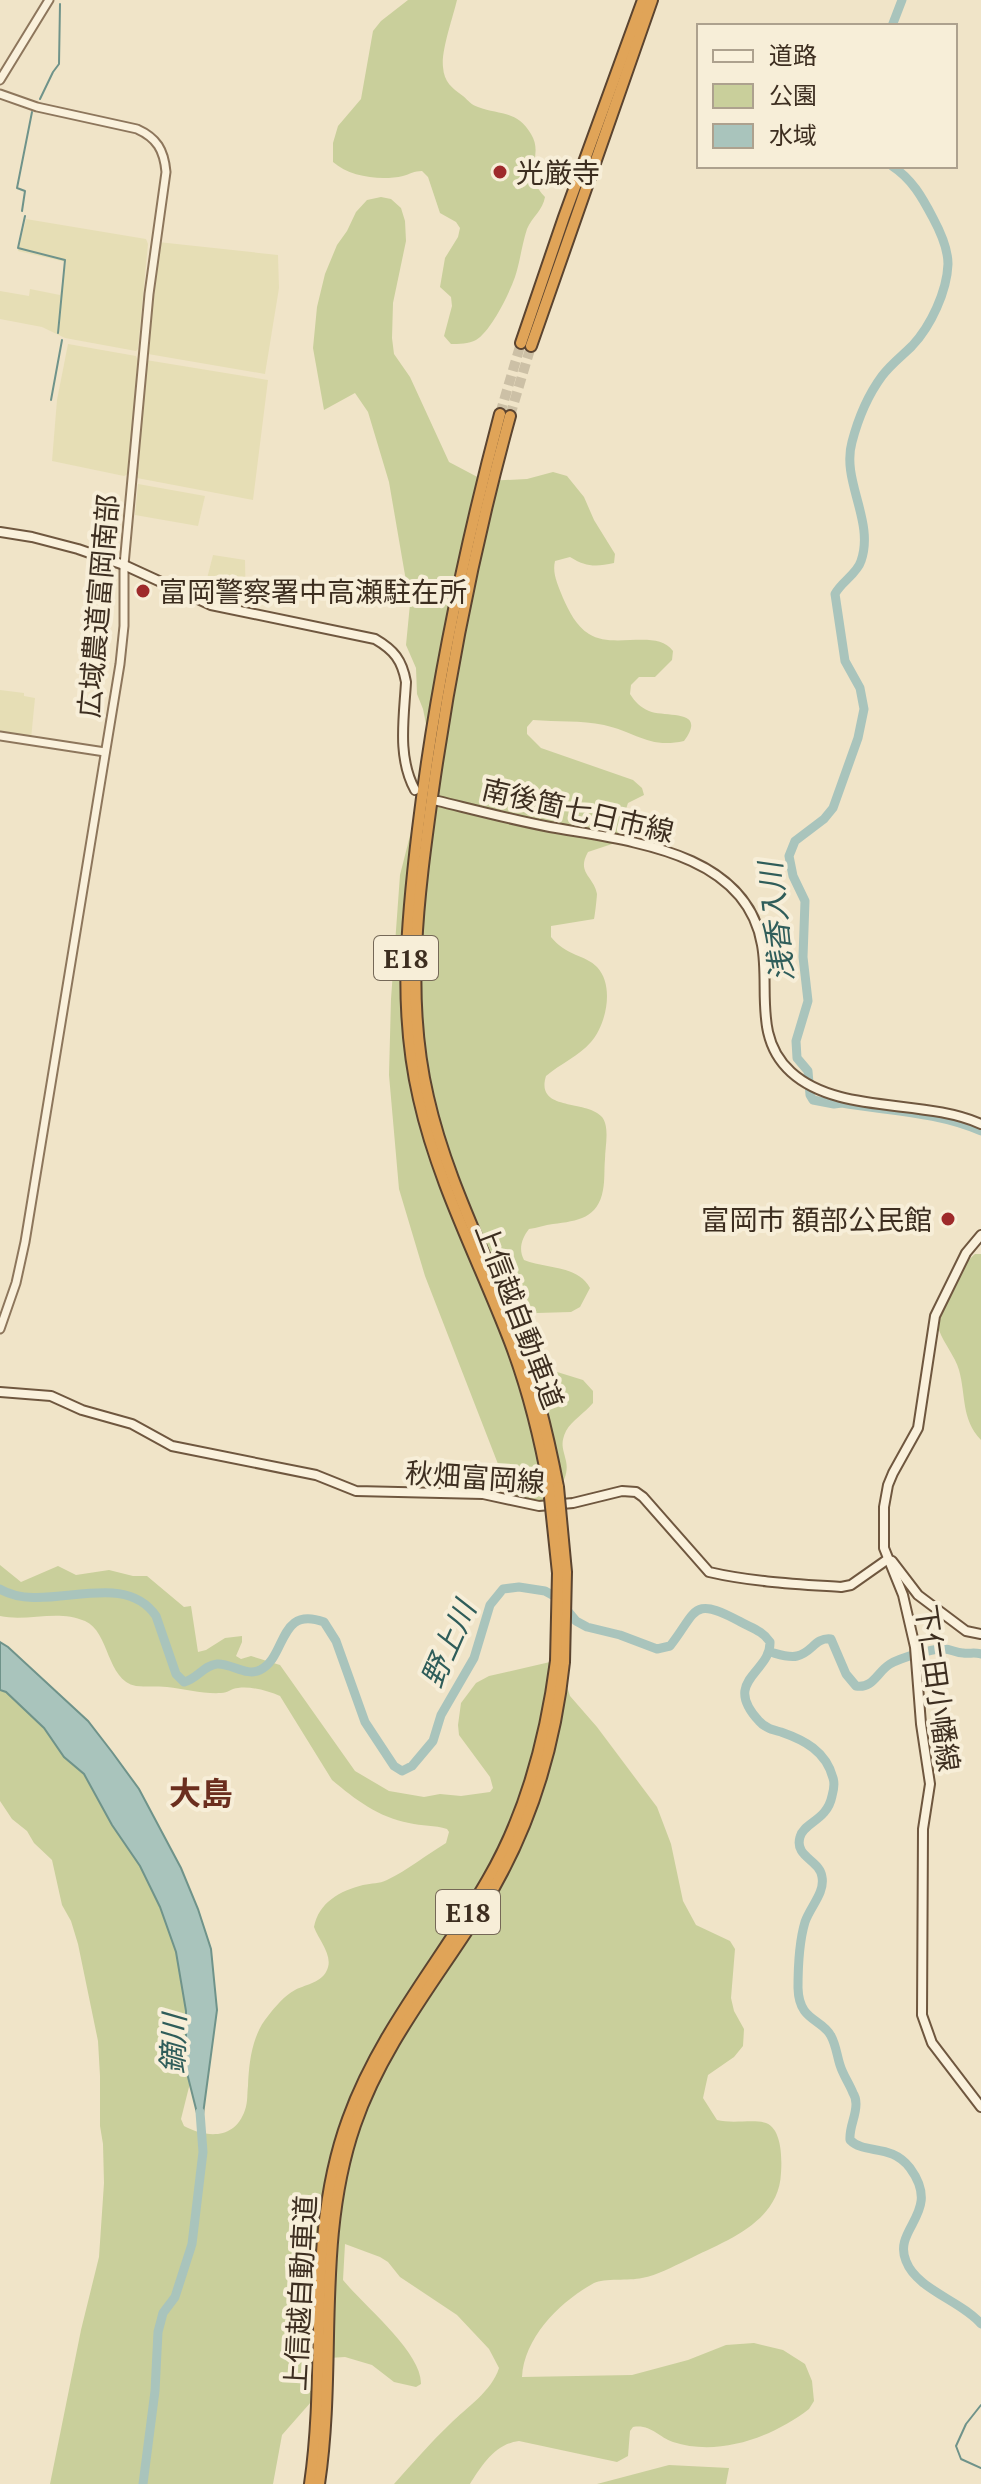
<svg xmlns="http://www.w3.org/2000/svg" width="981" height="2484" font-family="'PT Serif','Noto Sans JP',serif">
	<rect width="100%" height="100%" fill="#f0e4c8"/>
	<g fill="#e6deb5">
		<path d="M26,219L146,239L148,244L138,349L136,351L65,338L42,327L0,319V291L29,296L30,289L60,295L66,262L18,251Z"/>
		<path d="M158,242L278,255L279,288L265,374L148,354Z"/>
		<path d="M68,344L136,356L138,361L128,474L124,476L52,461L57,400Z"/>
		<path d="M146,360L268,380L253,500L137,478Z"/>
		<path d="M138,484L205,496L198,526L135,515Z"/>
		<path d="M213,555L245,560L246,607L245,609L240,611L202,598Z"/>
		<path d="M0,690L24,693V696L35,698L31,739L0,734Z"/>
	</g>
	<g fill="#c9cf9b">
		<path d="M408,0H457C453,17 441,51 443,67C444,82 452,88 463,96C468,100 471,105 478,107C499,115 517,110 531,134C545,157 520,172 545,197C543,210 532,217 527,229C522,244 520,262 515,277C509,294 491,331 476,340C469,344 458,344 451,344L444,336L452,306L451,297L440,287L445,258L458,237L460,228L456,222L440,213L428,177L422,171C414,171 410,174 403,176C381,181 350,177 333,162V143L338,126L361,99L373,31L381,21Z"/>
		<path d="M381,197L391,199L401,208L405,221L406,241L393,303L392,338L394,354L410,377L449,462L485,481L527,479L553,472L567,476L584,497L594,520L615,554L614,563C596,567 586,567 570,557L555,561C552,574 558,585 563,598C569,611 576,626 589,634C614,650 656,628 673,651L672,660L655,677H639L631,685L630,694C635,702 640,707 649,711C666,718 708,708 684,741C649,749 636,732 604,725C581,720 557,722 533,720L527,727V734L541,748L633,780L642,788L644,795L628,803L626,809L634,816V830L630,838L588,852C576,873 594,876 597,894C597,896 595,916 594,919L551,926V937C566,956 586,955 597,967C615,986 606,1025 591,1042C579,1056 560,1064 546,1076C535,1112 586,1099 602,1117C610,1127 605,1147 605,1159C604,1170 605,1180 603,1190C598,1218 578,1221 553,1224C545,1225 537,1228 529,1229C522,1238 518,1249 524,1260C546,1269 578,1265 590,1288L580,1307L571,1312L537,1313L520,1324L518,1334L528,1363L583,1380L593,1391V1403C585,1413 572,1420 566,1431C560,1444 563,1448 566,1461C570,1479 556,1493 545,1505H519L511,1495V1483L498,1464L425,1276L399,1189L389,1075L391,999L400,875L417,808L419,784L429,779L432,754L423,709L417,694L416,668L406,645L410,604L389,482L368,412L355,393L324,410L313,348L317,307L325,274L337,245L347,231L356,212L367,200Z"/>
		<path d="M975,1254H981V1440C961,1419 966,1395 959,1370C955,1356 944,1344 939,1330C933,1311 960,1267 975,1254Z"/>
		<path d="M0,1565L21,1582L58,1566L76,1575L109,1570L133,1576H147L184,1607L191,1606L198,1652L206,1650L225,1638L242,1636V1642L236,1656L241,1659L251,1656L280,1665L355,1771L389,1791L424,1797L440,1794L461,1796L490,1792L493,1788L490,1777L459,1735L458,1725L461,1703L476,1683L489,1676L550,1662L561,1668L570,1696L597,1727L657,1807L671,1844L683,1901L696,1925L730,1941L735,1949L731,1998L734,2011L744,2029L743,2046L734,2057L708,2075L703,2098L717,2120C732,2124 755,2119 766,2123C782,2129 782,2159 781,2173C779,2223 725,2241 687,2260C672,2267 658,2275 642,2278C629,2281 604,2278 594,2283C561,2301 524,2337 522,2377L632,2375L688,2360L726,2345L754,2343L783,2350L805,2364L812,2381L814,2401L809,2409C773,2437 719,2457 673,2442C658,2437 651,2424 633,2427L630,2431L628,2456L617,2462L519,2441C495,2444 482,2465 470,2484H394C412,2464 430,2443 450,2424C466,2408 492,2391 499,2368L489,2349L457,2315L400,2277L388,2262L380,2257L345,2244L343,2280C363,2305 422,2352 421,2384L416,2387L394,2382L372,2365L345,2357L329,2358L313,2366L311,2402L282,2435L273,2484H50L81,2330L99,2257L104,2183L103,2144L100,2126V2076L98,2041L78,1944L71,1921L62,1905L52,1860L34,1843L27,1831L12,1819L0,1801V1678L38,1706L186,1920L190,2083L181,2119L184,2126C206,2138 235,2140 245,2110C248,2102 247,2093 248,2086C249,2062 252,2035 268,2016C275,2007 285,1995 295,1990C304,1985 320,1983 326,1972C335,1957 319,1941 314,1927C319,1902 340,1891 363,1885C372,1883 379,1884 387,1880C408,1870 426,1855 446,1843L449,1832L447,1829C435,1825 422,1826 409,1823C378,1817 356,1800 332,1780L280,1696C268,1691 251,1686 238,1688C232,1688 228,1693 221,1693C203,1694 185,1689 167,1687C157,1686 146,1687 136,1686C106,1680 110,1632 85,1621C57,1609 28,1622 0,1616Z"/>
		<path d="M669,2465L729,2468L726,2484H597Z"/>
	</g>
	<path fill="#a9c4bc" stroke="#6f938a" stroke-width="2" d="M0,1642L8,1647L88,1721L112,1752L139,1789L181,1868L198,1909L211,1949L217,2010L201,2129L186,2069V2011L176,1952L160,1907L140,1866L112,1825L84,1774L64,1757L44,1728L6,1692L0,1690Z"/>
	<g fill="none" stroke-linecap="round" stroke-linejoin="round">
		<g stroke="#6f938a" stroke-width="2">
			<path d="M40,99L53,72L59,64L60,4"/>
			<path d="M22,211L25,191L17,188L32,112"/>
			<path d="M25,216L18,248L65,260L58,333"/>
			<path d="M51,400L62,340"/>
			<path d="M981,2405L966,2424L956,2446L961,2459L981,2468"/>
		</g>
		<g stroke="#a9c4bc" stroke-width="9">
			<path d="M892,26L902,0"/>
			<path d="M892,166C912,179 922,197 933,218C940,231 948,248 948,264C947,291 931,326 912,346C902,356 891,364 882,376C868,395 858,419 852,442C841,481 875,521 861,561C857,574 841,582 835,594L845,661L860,688L864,709L858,738L833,808L824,819L795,841L789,856L793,876L805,901L803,957L808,1001L796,1041L797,1058L808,1071L810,1095L813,1100L834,1104L842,1103C888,1111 938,1112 981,1131"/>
			<path d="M0,1589C45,1616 122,1566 156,1616L176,1674L184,1682C197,1679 204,1665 217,1664C231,1663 247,1677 260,1670C287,1657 278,1605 324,1622L336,1641L365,1722L394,1766L402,1771L412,1766L433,1741L441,1715L474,1658L490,1605L503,1589L519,1587L545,1591L556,1597L576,1621L587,1627L620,1635L657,1649L670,1646C697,1612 691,1595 739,1621C751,1628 762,1630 770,1642C771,1673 721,1680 759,1721C765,1728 773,1730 781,1732C804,1740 826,1751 833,1778C835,1784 834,1789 832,1796C827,1821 804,1822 800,1837C794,1857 820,1860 822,1877C825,1893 810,1907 805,1922C799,1942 798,1967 798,1988C799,2022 822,2018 831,2036C836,2045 837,2056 840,2065C843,2075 849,2083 853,2093C855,2096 856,2100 856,2104C856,2117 849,2127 850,2140C865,2155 891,2143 910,2168C943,2213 892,2228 906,2261C917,2290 962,2301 981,2324"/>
			<path d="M770,1652C778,1654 788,1658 797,1656C812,1653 815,1637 831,1639L846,1674L856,1686C873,1689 877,1672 890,1664C900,1658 933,1648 944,1649C951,1649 956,1653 963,1653C970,1654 974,1652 981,1654"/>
			<path d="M143,2484L155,2391L158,2332L163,2313L175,2297L192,2244L203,2152L200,2112"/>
		</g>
		<g stroke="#ccc0a6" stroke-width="10" stroke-dasharray="10 5" stroke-linecap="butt">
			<path d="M500,414L521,343"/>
			<path d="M510,416L531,346"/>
		</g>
		<defs>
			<g id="tertiary">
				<path d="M0,80L49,0"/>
				<path d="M0,94L37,107L137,129C157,138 164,150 166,172L149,294L124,565V626L120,664L25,1242L16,1283L0,1329"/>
				<path d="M0,736L105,752"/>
			</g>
			<g id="secondary">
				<path d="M0,532L32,537L78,549L124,565L211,605L375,639C394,650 402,660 406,682C404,718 397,757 415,790"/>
				<path d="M438,801C475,810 513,820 550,827C626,841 746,850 762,945C770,988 753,1038 791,1072C838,1115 923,1098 981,1124"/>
				<path d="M981,1235L966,1253L935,1316L918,1428L893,1473L888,1485L884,1507V1548L903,1595L915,1647L921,1724L930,1784L923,1829L922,2015L932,2043L981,2107"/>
				<path d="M0,1392L51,1396L82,1410L132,1424L172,1446L316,1475L356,1491L483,1494L539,1506L573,1503L622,1491L636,1492L643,1497L709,1572C752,1582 796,1584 841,1587L851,1585L888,1559"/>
				<path d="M892,1561L918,1595L966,1631L981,1634"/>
			</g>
			<g id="motorway">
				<path d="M521,343L564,217L643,0"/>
				<path d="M531,346L652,0"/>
				<path d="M500,414C464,550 435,689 418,829C407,920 398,1009 419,1099C438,1184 479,1261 510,1342C528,1389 540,1438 549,1488"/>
				<path d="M510,416C476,539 451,664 433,790C419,892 404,995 428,1097C447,1181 487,1255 517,1335C536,1384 548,1435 558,1487"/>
				<path d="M310,2484C328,2362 305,2236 348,2119C380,2030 442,1960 488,1879C527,1812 546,1738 556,1661"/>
				<path d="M319,2484C337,2364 315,2241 355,2125C383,2044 438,1978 483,1906C529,1832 555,1749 564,1662"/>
			</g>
		</defs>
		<use href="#tertiary" stroke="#8d765c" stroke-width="11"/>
		<use href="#secondary" stroke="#6f573f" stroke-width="12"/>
		<use href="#motorway" stroke="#5b4430" stroke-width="14"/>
		<use href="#tertiary" stroke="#faf1dc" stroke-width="7"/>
		<use href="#secondary" stroke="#faf1dc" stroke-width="8"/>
		<use href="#motorway" stroke="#e0a458" stroke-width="10"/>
		<defs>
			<g id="motorway-bridge">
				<path d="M558,1487L566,1572L564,1662"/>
				<path d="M549,1488L558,1573L556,1661"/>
			</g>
		</defs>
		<use href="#motorway-bridge" stroke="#5b4430" stroke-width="14" stroke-linecap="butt"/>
		<use href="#motorway-bridge" stroke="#e0a458" stroke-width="10"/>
	</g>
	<g fill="#9e2a2b" stroke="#f7eed8" stroke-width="3">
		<circle cx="500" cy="172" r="8"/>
		<circle cx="143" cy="591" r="8"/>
		<circle cx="948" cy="1219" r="8"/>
	</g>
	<g text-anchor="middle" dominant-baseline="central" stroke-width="8" stroke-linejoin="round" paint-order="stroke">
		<g fill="#f7eed8" stroke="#756857" stroke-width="2">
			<rect x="374" y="936" width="64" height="44" rx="6"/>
			<rect x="436" y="1890" width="64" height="44" rx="6"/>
		</g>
		<g font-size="26" font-weight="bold" fill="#3d2e20">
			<text x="406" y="958">E18</text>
			<text x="468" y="1912">E18</text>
		</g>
		<g font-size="28" fill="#3d2e20" stroke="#f7eed8" text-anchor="start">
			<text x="516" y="172">光厳寺</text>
			<text x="159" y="591">富岡警察署中高瀬駐在所</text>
			<text x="932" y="1219" text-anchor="end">富岡市 額部公民館</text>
		</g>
		<g font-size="28" fill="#3d2e20" stroke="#f7eed8">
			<text transform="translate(98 606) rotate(-85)">広域農道富岡南部</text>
			<text transform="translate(578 810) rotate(13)">南後箇七日市線</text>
			<text transform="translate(520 1316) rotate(69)">上信越自動車道</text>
			<text transform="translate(475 1477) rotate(4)">秋畑富岡線</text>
			<text transform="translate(938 1688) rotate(82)">下仁田小幡線</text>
			<text transform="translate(300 2293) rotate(-87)">上信越自動車道</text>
		</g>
		<g font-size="30" font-style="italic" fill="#2f5d5a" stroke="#f7eed8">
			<text transform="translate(776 922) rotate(-96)">浅香入川</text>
			<text transform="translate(448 1644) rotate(-66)">野上川</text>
			<text transform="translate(173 2044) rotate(-88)">鏑川</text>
		</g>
		<g font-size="32" font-weight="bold" fill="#6b2e1e" stroke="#f7eed8">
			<text x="201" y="1793">大島</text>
		</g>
	</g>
	<rect x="697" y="24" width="260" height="144" fill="#f7eed8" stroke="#ada18e" stroke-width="2"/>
	<rect x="713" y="50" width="40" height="12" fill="#faf1dc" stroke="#ada18e" stroke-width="2"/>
	<text x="769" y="64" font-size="24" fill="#3d2e20">道路</text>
	<rect x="713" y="84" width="40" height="24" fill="#c9cf9b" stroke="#ada18e" stroke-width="2"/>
	<text x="769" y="104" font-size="24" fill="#3d2e20">公園</text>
	<rect x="713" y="124" width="40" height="24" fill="#a9c4bc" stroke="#ada18e" stroke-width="2"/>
	<text x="769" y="144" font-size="24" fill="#3d2e20">水域</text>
</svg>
